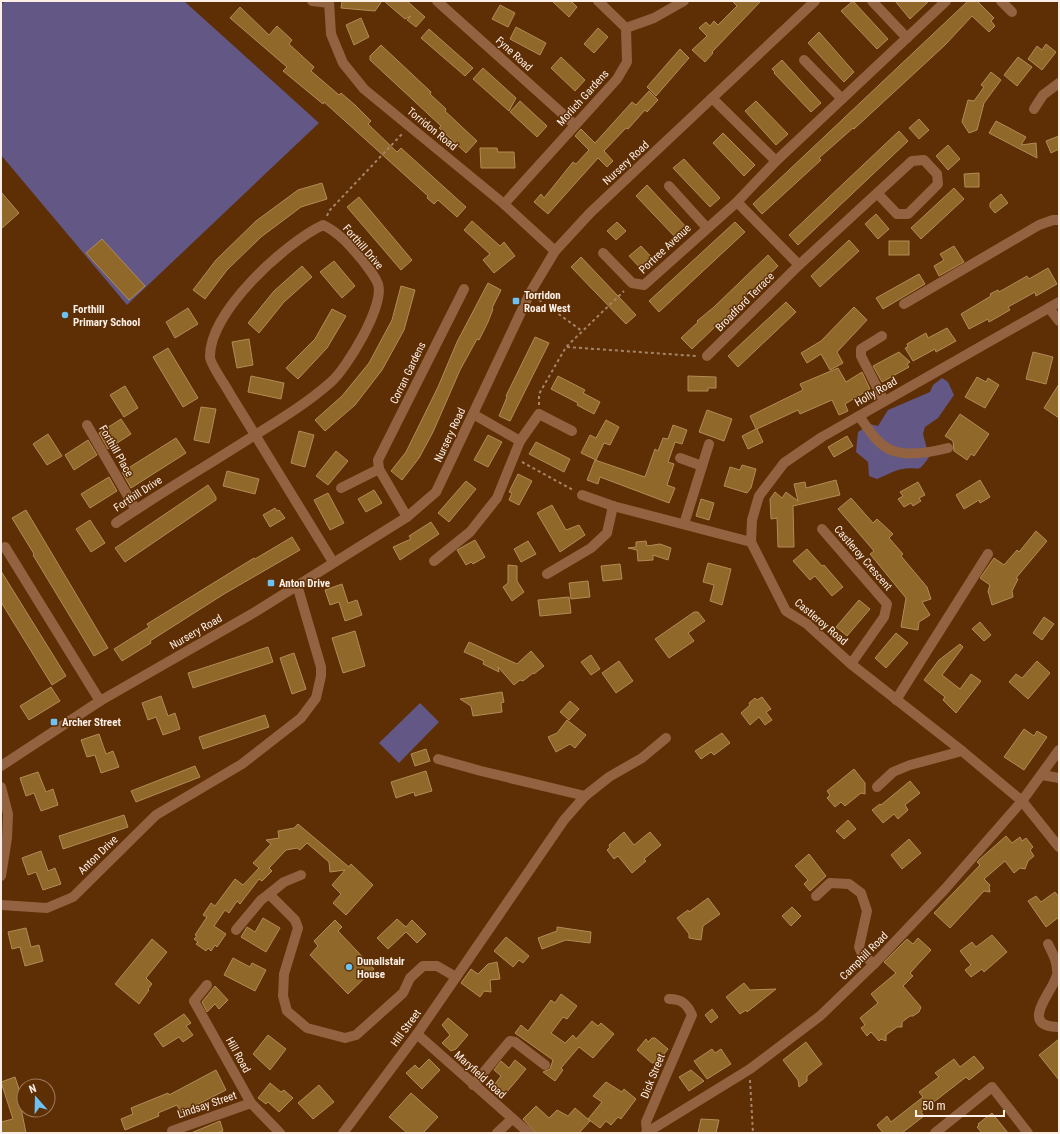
<svg xmlns="http://www.w3.org/2000/svg" width="1060" height="1134" font-family="'Roboto Condensed',sans-serif">
	<rect width="100%" height="100%" fill="#5e2e04"/>
	<g fill="#635786">
		<path d="M5,1H184L319,123L127,305L1,155V5Z"/>
		<path d="M942,378L948,382L954,395L938,418L925,427L923,434L929,457C917,475 920,466 903,469C895,470 885,476 877,479L869,476L868,462L856,452L858,432L870,424L878,426L888,410L930,392L933,385Z"/>
		<path d="M420,703L439,722L399,763L379,743Z"/>
	</g>
	<g fill="#8f682a" stroke="#b28c55">
		<path d="M342,1H382L375,11L341,8Z"/>
		<path d="M384,1H407L425,17L416,27L407,20L411,16L405,19Z"/>
		<path d="M552,1H571L577,7L569,17Z"/>
		<path d="M732,1H761L712,52L713,53L705,62L692,50L707,36L699,28L706,22L710,26L714,21L718,25L737,6Z"/>
		<path d="M853,1L888,39L877,49L841,11Z"/>
		<path d="M895,1H929L910,19Z"/>
		<path d="M968,1H977L994,18L991,21L995,26L989,32L972,16L945,45L854,129L853,128L819,158L821,160L762,214L753,204Z"/>
		<path d="M500,5L515,13L508,27L492,19Z"/>
		<path d="M240,7L269,35L277,26L292,40L289,44L314,67L311,71L339,95L341,93L355,105L371,121L368,124L397,152L401,148L466,207L457,217L438,200L434,204L427,198L428,196L324,102L323,104L283,71L287,67L230,18Z"/>
		<path d="M361,18L369,37L354,45L346,25Z"/>
		<path d="M516,27L546,43L540,55L510,39Z"/>
		<path d="M598,28L608,37L594,53L584,44Z"/>
		<path d="M429,29L473,68L465,76L421,38Z"/>
		<path d="M819,32L854,72L844,82L808,43Z"/>
		<path d="M1046,44L1056,52L1042,70L1028,59L1037,46L1042,50Z"/>
		<path d="M381,45L431,92L430,94L446,109L445,111L477,141L466,153L439,128L441,126L370,60V56Z"/>
		<path d="M680,49L689,58L656,96L647,87Z"/>
		<path d="M561,57L585,80L575,91L551,68Z"/>
		<path d="M1018,57L1032,67L1017,86L1004,75Z"/>
		<path d="M782,60L821,103L811,112L774,73L775,72L772,69Z"/>
		<path d="M483,68L516,98L509,111L473,79Z"/>
		<path d="M991,72L1001,80L984,103L977,130L969,133L962,122L968,100L974,101L984,87L981,85Z"/>
		<path d="M649,91L658,100L647,112L645,110L628,129L626,128L604,151L613,161L607,167L598,158L548,214L534,202L541,194L544,198L573,162L576,164L589,150L575,136L581,129L595,143L632,102L636,105Z"/>
		<path d="M520,101L547,126L537,137L510,112Z"/>
		<path d="M756,101L788,134L776,145L745,111Z"/>
		<path d="M919,119L929,130L919,139L909,128Z"/>
		<path d="M996,121L1026,137L1021,145L1036,143L1037,158L989,133Z"/>
		<path d="M899,131L908,141L798,245L789,235Z"/>
		<path d="M723,133L755,165L744,176L713,143Z"/>
		<path d="M1059,136V149L1051,153L1046,141Z"/>
		<path d="M948,145L960,159L948,170L936,156Z"/>
		<path d="M480,148H497L498,152H514L515,168H481Z"/>
		<path d="M684,159L720,198L710,207L673,168Z"/>
		<path d="M979,173V187H965L964,174Z"/>
		<path d="M322,183L327,199L301,207L261,237L227,270L205,299L193,290L216,260L256,221L298,190Z"/>
		<path d="M647,185L688,229L677,239L636,196Z"/>
		<path d="M954,188L964,199L921,239L911,228Z"/>
		<path d="M1,192L19,213L1,229Z"/>
		<path d="M1001,194L1008,203L995,213L990,207V203Z"/>
		<path d="M359,197L412,260L401,270L347,207Z"/>
		<path d="M876,214L889,229L878,239L865,224Z"/>
		<path d="M472,221L500,246L504,242L515,256L494,273L483,260L490,254L464,230Z"/>
		<path d="M617,222L626,231L616,240L607,231Z"/>
		<path d="M735,222L745,232L659,312L649,301Z"/>
		<path d="M102,239L145,286L129,300L86,253Z"/>
		<path d="M849,240L859,251L820,287L811,276Z"/>
		<rect x="889" y="241" width="20" height="14"/>
		<path d="M641,246L655,261L643,271L629,256Z"/>
		<path d="M954,246L964,262L939,276L934,266L944,260L940,254Z"/>
		<path d="M768,255L778,266L692,349L681,338L698,322L697,321L714,307Z"/>
		<path d="M581,257L636,315L626,324L571,267Z"/>
		<path d="M334,261L355,286L342,298L320,272Z"/>
		<path d="M302,266L312,277L284,302L259,333L248,323L274,291Z"/>
		<path d="M1048,268L1057,284L1036,296L1035,292L1008,307L1010,310L989,322L988,319L969,329L961,314L991,296L990,294L998,290L999,292L1027,276L1029,279Z"/>
		<path d="M919,274L925,284L883,309L876,298Z"/>
		<path d="M488,283L501,290L492,308L493,309L488,322L479,340L477,339L460,370L433,432L419,458L402,480L391,471L406,452L438,387L457,342Z"/>
		<path d="M401,286L415,290L404,330L382,370L355,405L325,431L315,420L342,396L369,363L392,320Z"/>
		<path d="M786,302L796,312L738,367L728,356Z"/>
		<path d="M854,307L867,320L837,352L843,363L830,370L821,354L807,363L801,353L821,341Z"/>
		<path d="M188,308L198,324L175,338L166,322Z"/>
		<path d="M332,309L346,316L327,348L298,379L286,368L315,339Z"/>
		<path d="M947,328L956,341L936,352L935,349L913,361L905,348L908,347L907,344L926,333L928,338Z"/>
		<path d="M535,337L549,343L510,421L499,416L507,397L506,396Z"/>
		<path d="M249,339L253,365L237,368L232,342Z"/>
		<path d="M168,348L198,398L183,407L153,357Z"/>
		<path d="M899,352L910,362L907,364L909,367L882,382L873,366Z"/>
		<path d="M1033,352L1053,357L1046,384L1026,379Z"/>
		<path d="M838,368L846,382L862,372L870,389L845,404L848,411L839,415L832,400L800,414L798,410L757,429L763,442L748,449L742,436L756,429L750,416L803,390L800,384Z"/>
		<path d="M251,376L284,383L281,399L248,392Z"/>
		<path d="M558,376L585,390L583,393L600,402L594,414L577,405L578,403L551,389Z"/>
		<path d="M688,376L716,377V388H708V391H688Z"/>
		<path d="M977,377L986,382L988,378L999,385L985,408L965,397Z"/>
		<path d="M1059,384V418L1044,408Z"/>
		<path d="M125,386L138,408L124,417L110,395Z"/>
		<path d="M201,407L216,409L209,443L194,440Z"/>
		<path d="M707,410L732,419L724,441L699,432Z"/>
		<path d="M960,414L989,434L974,456L971,454L967,460L954,451L953,441L945,436Z"/>
		<path d="M121,419L131,434L108,449L99,433Z"/>
		<path d="M606,420L619,427L610,445L604,443L596,460L581,453L590,435L596,438Z"/>
		<path d="M673,425L687,430L682,444L675,442L668,462L674,464L667,485L675,488L669,503L600,477L598,484L587,480L595,460L645,477L655,449L658,451L663,438L668,439Z"/>
		<path d="M299,431L314,435L305,467L291,463Z"/>
		<path d="M48,434L62,456L47,465L33,444Z"/>
		<path d="M488,435L502,442L488,467L474,460Z"/>
		<path d="M847,436L853,446L834,457L828,447Z"/>
		<path d="M176,438L186,453L131,488L122,472Z"/>
		<path d="M88,440L97,455L74,470L65,455Z"/>
		<path d="M536,442L570,459L564,472L529,454Z"/>
		<path d="M336,451L348,461L328,485L316,476Z"/>
		<path d="M742,465L756,469L751,488L747,493L724,486L730,467L740,470Z"/>
		<path d="M227,471L259,479L255,494L223,486Z"/>
		<path d="M518,474L532,481L519,505L509,500L512,493L509,492Z"/>
		<path d="M109,477L117,491L90,508L81,494Z"/>
		<path d="M836,480L840,495L793,506L794,547H778L777,518L771,519L770,499L775,492L782,498L786,492L798,501L794,484L805,482L806,488Z"/>
		<path d="M980,480L990,497L980,503L979,500L964,509L956,495Z"/>
		<path d="M466,481L476,489L449,522L438,513Z"/>
		<path d="M918,482L925,495L919,498L921,501L913,506L911,503L904,507L898,499L903,496L900,492Z"/>
		<path d="M208,485L216,497V500L125,562L115,548Z"/>
		<path d="M374,490L382,503L366,512L358,499Z"/>
		<path d="M328,493L344,523L330,530L314,500Z"/>
		<path d="M851,498L873,523L877,519L893,534L889,538L903,554L901,556L927,587L931,599L922,602L930,615L919,622L918,630L901,627L906,598L870,554L874,551L838,509Z"/>
		<path d="M701,499L714,503L709,520L696,516Z"/>
		<path d="M552,505L566,530L579,525L585,535L560,552L537,513Z"/>
		<path d="M275,508L277,511L279,510L285,518L270,527L263,515Z"/>
		<path d="M26,510L108,648L94,656L33,555L34,554L12,518Z"/>
		<path d="M90,520L105,543L91,552L76,529Z"/>
		<path d="M431,522L439,534L400,560L393,547L411,539L409,536Z"/>
		<path d="M1036,531L1047,541L1016,578L1018,579L1012,591L1013,597L992,605L988,591L990,585L980,578L994,558L1004,565L1017,550L1019,552Z"/>
		<path d="M292,537L300,550L224,594L150,641L151,643L122,661L114,649L149,627L147,624L254,558L255,559Z"/>
		<path d="M475,540L485,557L473,564L471,562L466,565L457,550Z"/>
		<path d="M528,541L536,554L521,562L514,549Z"/>
		<path d="M646,541L647,546L660,544L671,548L668,560L653,555V560L638,561L637,550L628,548L636,547V542Z"/>
		<path d="M807,549L822,566L824,565L843,587L832,596L815,576L810,580L793,561Z"/>
		<path d="M708,563L731,569L722,605L710,601L714,585L703,582Z"/>
		<path d="M620,564L622,579L603,581L601,566Z"/>
		<path d="M508,565L517,566V581L524,592L512,601L503,587L508,583Z"/>
		<path d="M1,571L66,676L52,685L1,602Z"/>
		<path d="M588,581L590,597L571,599L569,583Z"/>
		<path d="M342,584L348,603L357,600L362,615L345,621L339,602L330,605L325,590Z"/>
		<path d="M569,597L571,613L540,616L538,600Z"/>
		<path d="M859,600L870,609L847,636L836,627Z"/>
		<path d="M694,612H698L705,621L688,633L694,641L669,658L655,639Z"/>
		<path d="M1044,617L1054,624L1042,640L1033,633Z"/>
		<path d="M980,622L991,635L984,641L972,629Z"/>
		<path d="M355,631L365,666L343,673L332,638Z"/>
		<path d="M896,633L908,643L886,668L875,658Z"/>
		<path d="M469,642L517,664L531,651L544,666L534,674L533,673L523,681L520,680L514,685L498,667L499,672L483,664L484,661L464,652Z"/>
		<path d="M960,644L963,647L942,675L960,689L971,674L981,681L956,713L943,700L945,697L924,680L939,660Z"/>
		<path d="M268,647L273,662L193,688L188,673Z"/>
		<path d="M294,653L306,689L292,694L280,658Z"/>
		<path d="M591,655L600,669L591,675L581,662Z"/>
		<path d="M619,661L633,681L616,693L602,673Z"/>
		<path d="M1037,661L1050,673L1028,699L1009,682L1016,674L1022,678Z"/>
		<path d="M51,687L60,701L29,720L20,706Z"/>
		<path d="M502,692L504,702L501,703L502,712L473,716L471,706L460,699Z"/>
		<path d="M161,696L168,716L175,713L180,729L163,735L156,717L148,720L142,703Z"/>
		<path d="M762,697L771,709L766,712L772,720L765,725L759,717L750,725L741,713L750,705L749,703L755,698L757,700Z"/>
		<path d="M570,701L579,709L569,720L560,712Z"/>
		<path d="M265,715L269,727L203,749L199,737Z"/>
		<path d="M567,720L586,735L575,748L570,744L556,752L548,737L557,733Z"/>
		<path d="M1024,729L1034,736L1037,731L1047,737L1024,770L1004,757Z"/>
		<path d="M722,733L730,743L714,755L711,752L701,759L695,751Z"/>
		<path d="M99,734L106,754L113,751L119,767L101,773L95,755L87,757L81,740Z"/>
		<path d="M426,749L430,761L415,766L411,754Z"/>
		<path d="M195,766L200,777L136,802L131,791Z"/>
		<path d="M854,769L865,783V794L861,793L845,806L841,802L835,807L827,798L830,795L827,791Z"/>
		<path d="M426,771L432,791L415,796L414,792L396,798L391,782Z"/>
		<path d="M38,772L46,792L53,789L58,805L41,811L34,793L26,796L20,778Z"/>
		<path d="M910,781L920,793L905,805L908,810L898,819L894,814L883,823L872,810L880,804L881,805Z"/>
		<path d="M124,815L128,827L63,849L59,836Z"/>
		<path d="M848,820L856,829L844,839L836,831Z"/>
		<path d="M298,824L349,867L351,864L373,885L346,915L333,903L341,894L332,885L345,870L330,872L329,862L307,843L300,850L297,848L286,850L269,868L272,871L262,881L259,879L240,904L237,901L229,913L225,910L214,926L226,934L217,947L215,945L211,951L208,948L206,951L196,944L198,942L194,939L197,936L195,935L207,917L203,915L211,903L215,906L235,879L243,885L259,868L253,863L271,844L266,840L279,838L278,831L294,828Z"/>
		<path d="M624,832L634,845L650,832L661,845L644,859L646,861L632,873L618,856L614,859L607,850L610,847L609,845Z"/>
		<path d="M1006,836L1012,843L1020,837L1022,841L1026,838L1033,847L1030,850L1034,856L1028,861L1025,869L1020,868L1014,873L1005,861L984,879L990,885L989,887L990,892L984,891L950,928L934,913L980,865L977,862L979,860Z"/>
		<path d="M909,839L921,853L902,869L891,855Z"/>
		<path d="M41,851L48,871L55,868L61,884L43,890L36,872L28,875L22,858Z"/>
		<path d="M809,854L826,876L810,891L804,884L808,880L795,866Z"/>
		<path d="M1055,892L1059,897V917L1046,927L1028,901L1036,896L1041,902Z"/>
		<path d="M708,898L720,914L703,926L701,940L689,938V934L677,918L688,910L689,912Z"/>
		<path d="M792,907L801,916L791,926L782,916Z"/>
		<path d="M263,918L280,928L266,952L241,937L247,927L255,932Z"/>
		<path d="M397,919L406,927L412,920L426,934L417,943L406,932L388,949L377,938Z"/>
		<path d="M335,920L342,927L338,931L374,969L348,994L310,955L318,946L314,941Z"/>
		<path d="M557,927L591,932L590,943L566,940L542,949L538,938L557,931Z"/>
		<path d="M26,928L31,947L39,945L43,961L25,966L20,947L12,949L8,932Z"/>
		<path d="M992,935L1007,952L984,972L982,969L971,977L965,970L971,965L960,951L972,942L976,947Z"/>
		<path d="M506,937L529,956L523,963L519,960L513,967L494,951Z"/>
		<path d="M918,938L931,950L910,973L913,976L903,986L921,1007L919,1012L913,1016H910L902,1022V1027H897L886,1035V1041L881,1039L879,1041L871,1032L867,1036L861,1028L865,1025L860,1018L878,1003L871,994L896,973L884,962L907,939L913,944Z"/>
		<path d="M152,939L167,952L146,978L152,984L148,989L149,990L139,1004L115,984Z"/>
		<path d="M233,958L250,967L252,963L266,970L255,991L224,975Z"/>
		<path d="M497,962L500,979L490,980L491,992L484,991L480,997L461,983L471,969L478,974L488,964Z"/>
		<path d="M744,983L750,990L776,989L747,1012L746,1010L740,1014L726,997Z"/>
		<path d="M215,986L228,1000L219,1009L215,1004L207,1012L202,1002Z"/>
		<path d="M561,994L577,1006L567,1019L563,1017L551,1033L565,1043L573,1035L576,1039L592,1021L598,1026L601,1023L614,1034L593,1058L579,1047L561,1068L563,1070L555,1081L543,1072L550,1069L553,1060L515,1033L521,1025L528,1031L551,1000L555,1003Z"/>
		<path d="M712,1009L718,1017L711,1023L705,1015Z"/>
		<path d="M184,1014L191,1023L186,1026L193,1035L183,1042L179,1037L163,1047L154,1034Z"/>
		<path d="M448,1018L468,1035L456,1049L451,1051L442,1043L450,1035L442,1025Z"/>
		<path d="M268,1035L286,1049L270,1070L253,1054Z"/>
		<path d="M652,1038H655L668,1049L658,1062L652,1063L637,1050L646,1039L648,1042Z"/>
		<path d="M1059,1039V1080L1039,1055Z"/>
		<path d="M806,1042L822,1064L807,1076V1081L799,1087L798,1080L783,1060Z"/>
		<path d="M712,1049L715,1053L721,1049L731,1064L707,1079L694,1061Z"/>
		<path d="M974,1056L984,1068L969,1080L966,1077L921,1112L924,1116L902,1133H883L877,1125L887,1116L891,1122L923,1097L919,1092L939,1077L935,1073L954,1059L960,1067Z"/>
		<path d="M429,1059L440,1070L422,1089L406,1073L415,1065L419,1069Z"/>
		<path d="M515,1060L526,1069L506,1093L495,1084L501,1076L494,1070L501,1061L509,1068Z"/>
		<path d="M216,1070L226,1090L181,1113L177,1105L158,1113L159,1116L125,1130L121,1119L133,1114L131,1108L168,1093L169,1095Z"/>
		<path d="M691,1070L704,1081L689,1091L679,1077Z"/>
		<path d="M15,1077L23,1101L20,1103L26,1133H1V1122L13,1119L1,1082Z"/>
		<path d="M606,1082L622,1092L624,1089L636,1099L621,1119L618,1117L611,1125L606,1121L600,1128L588,1119L602,1102L593,1096Z"/>
		<path d="M270,1083L281,1092L284,1090L293,1098L279,1112L268,1102L266,1104L258,1098Z"/>
		<path d="M319,1085L334,1102L313,1119L298,1103Z"/>
		<path d="M411,1093L438,1117L423,1133H407L389,1117Z"/>
		<path d="M536,1106L549,1118L557,1110L568,1116L575,1108L590,1121L579,1133H536L523,1119Z"/>
		<path d="M992,1113L1008,1133H982L977,1127L979,1125L978,1124Z"/>
		<path d="M701,1119L719,1120L716,1133H698Z"/>
		<path d="M220,1121L223,1131L217,1133H191Z"/>
	</g>
	<g fill="none" stroke-linecap="round" stroke-linejoin="round">
		<g stroke="#a5856a" stroke-width="2" stroke-dasharray="3 3" stroke-linecap="butt">
			<path d="M327,216L329,211L402,134"/>
			<path d="M539,300L582,331"/>
			<path d="M567,347L696,356"/>
			<path d="M539,405V394L566,347L624,291"/>
			<path d="M522,462L573,490"/>
			<path d="M750,1080L753,1133"/>
		</g>
		<g stroke="#936240" stroke-width="10">
			<path d="M312,1L329,3"/>
			<path d="M329,1L331,34L343,63L364,89L504,204L555,251"/>
			<path d="M437,1L575,125"/>
			<path d="M598,1L626,28"/>
			<path d="M872,1L907,38"/>
			<path d="M1001,1L1012,12"/>
			<path d="M804,60L842,99"/>
			<path d="M712,98L776,161"/>
			<path d="M1034,109L1043,95L1059,83"/>
			<path d="M669,186L707,228"/>
			<path d="M737,202L799,265"/>
			<path d="M504,204L617,79L627,62L626,28L654,18L684,1"/>
			<path d="M603,253L632,283L644,285L737,202L776,161L946,1"/>
			<path d="M904,304L1039,225L1053,220H1059"/>
			<path d="M1049,308L1059,321"/>
			<path d="M882,336L861,349V356L884,401"/>
			<path d="M707,356L799,265L912,161L924,160L937,174L938,184L908,214H897L878,194"/>
			<path d="M473,414L520,441"/>
			<path d="M859,416C867,427 875,441 887,448C903,458 932,452 948,448"/>
			<path d="M87,425L136,510"/>
			<path d="M680,458L702,466"/>
			<path d="M341,488L379,469"/>
			<path d="M582,495L613,506L751,542L786,611L807,624L851,664L962,751L1022,801L1059,847"/>
			<path d="M407,517L379,469L378,460L464,289"/>
			<path d="M116,523C159,494 203,468 247,440C276,422 305,405 331,382C347,368 385,305 378,284C375,276 368,268 363,261C351,247 340,233 323,225C285,243 209,312 210,357C210,364 226,386 230,394C264,450 299,506 333,562"/>
			<path d="M684,524L709,444"/>
			<path d="M822,529L887,604L884,617L851,664"/>
			<path d="M751,542L752,520L759,496L784,463L822,437L1059,302"/>
			<path d="M5,547L100,701"/>
			<path d="M434,561L470,532L497,498L520,441L539,414L572,431"/>
			<path d="M547,574L591,548L607,533L613,506"/>
			<path d="M896,700L988,554"/>
			<path d="M438,759L481,771L585,796"/>
			<path d="M1,766L100,701L255,612L407,517L436,492L530,293L555,251L590,213L815,1"/>
			<path d="M1042,775L1059,778"/>
			<path d="M1,787L8,814L7,838L1,876"/>
			<path d="M877,787L893,772L910,765L962,751"/>
			<path d="M301,875L284,882L269,894L295,920L298,928L284,974L283,996L287,1011L307,1028L345,1038L356,1035L403,993L410,978L423,966H437L456,977"/>
			<path d="M816,896L830,883L849,884L861,893L867,911L859,947L862,954L874,964"/>
			<path d="M1,905L47,908L73,897L156,815L242,764L301,718L316,698L321,676V667L297,585"/>
			<path d="M236,930L261,900L269,894"/>
			<path d="M1048,944C1053,954 1058,963 1057,974C1055,990 1016,1027 1059,1027"/>
			<path d="M207,985L194,1001L251,1103L280,1133"/>
			<path d="M417,1034L529,1133"/>
			<path d="M473,1085L510,1041L515,1042L545,1065"/>
			<path d="M172,1131L251,1103"/>
			<path d="M647,1132L646,1122L692,1015C687,1004 682,999 669,999"/>
			<path d="M343,1133L417,1034L564,820L585,796L609,777L642,758L666,738"/>
			<path d="M497,1133L512,1119"/>
			<path d="M646,1133L750,1069L820,1016L874,964L945,889L1022,801L1059,750"/>
			<path d="M935,1133L992,1087L1028,1133"/>
		</g>
	</g>
	<g fill="#6dc2f3" stroke="#5e2e04" stroke-width="1.5">
		<rect x="512" y="297" width="8" height="8" rx="2"/>
		<circle cx="65" cy="315" r="4"/>
		<rect x="267" y="579" width="8" height="8" rx="2"/>
		<rect x="50" y="718" width="8" height="8" rx="2"/>
		<circle cx="349" cy="967" r="4"/>
	</g>
	<g text-anchor="middle" dominant-baseline="central" stroke-width="3" stroke-linejoin="round" paint-order="stroke">
		<g font-size="11" fill="#fcefe7" stroke="#5e2e04">
			<text transform="translate(514 54) rotate(42)">Fyne Road</text>
			<text transform="translate(583 98) rotate(-48)">Morlich Gardens</text>
			<text transform="translate(432 129) rotate(39)">Torridon Road</text>
			<text transform="translate(626 163) rotate(-43)">Nursery Road</text>
			<text transform="translate(363 247) rotate(49)">Forthill Drive</text>
			<text transform="translate(665 249) rotate(-43)">Portree Avenue</text>
			<text transform="translate(745 302) rotate(-45)">Broadford Terrace</text>
			<text transform="translate(408 373) rotate(-64)">Corran Gardens</text>
			<text transform="translate(876 392) rotate(-30)">Holly Road</text>
			<text transform="translate(450 435) rotate(-65)">Nursery Road</text>
			<text transform="translate(116 451) rotate(60)">Forthill Place</text>
			<text transform="translate(138 494) rotate(-33)">Forthill Drive</text>
			<text transform="translate(863 558) rotate(49)">Castleroy Crescent</text>
			<text transform="translate(821 622) rotate(40)">Castleroy Road</text>
			<text transform="translate(196 632) rotate(-30)">Nursery Road</text>
			<text transform="translate(98 855) rotate(-44)">Anton Drive</text>
			<text transform="translate(864 956) rotate(-45)">Camphill Road</text>
			<text transform="translate(406 1028) rotate(-54)">Hill Street</text>
			<text transform="translate(238 1055) rotate(61)">Hill Road</text>
			<text transform="translate(480 1075) rotate(42)">Maryfield Road</text>
			<text transform="translate(653 1076) rotate(-68)">Dick Street</text>
			<text transform="translate(207 1105) rotate(-19)">Lindsay Street</text>
		</g>
		<g font-size="11" font-weight="bold" fill="#fcefe7" stroke="#5e2e04" text-anchor="start">
			<text x="524" y="295">Torridon<tspan x="524" dy="13">Road West</tspan></text>
			<text x="73" y="309">Forthill<tspan x="73" dy="13">Primary School</tspan></text>
			<text x="279" y="583">Anton Drive</text>
			<text x="62" y="722">Archer Street</text>
			<text x="357" y="961">Dunalistair<tspan x="357" dy="13">House</tspan></text>
		</g>
	</g>
	<rect width="1060" height="1134" fill="none" stroke="#fcefe7" stroke-width="4"/>
	<g transform="translate(36 1098) rotate(340)"><circle r="19" fill="#5e2e04" stroke="#9d7b5f"/>
	<path d="M0-3L7 15L0 10L-7 15Z" fill="#6dc2f3"/>
	<text y="-6" font-size="11" font-weight="bold" text-anchor="middle" fill="#fcefe7">N</text>
	</g>
	<path d="M916 1110v6h88v-6" fill="none" stroke="#fcefe7" stroke-width="2"/>
	<text x="922" y="1110" font-size="12" fill="#fcefe7" stroke="#5e2e04" stroke-width="3" paint-order="stroke">50 m</text>
</svg>
